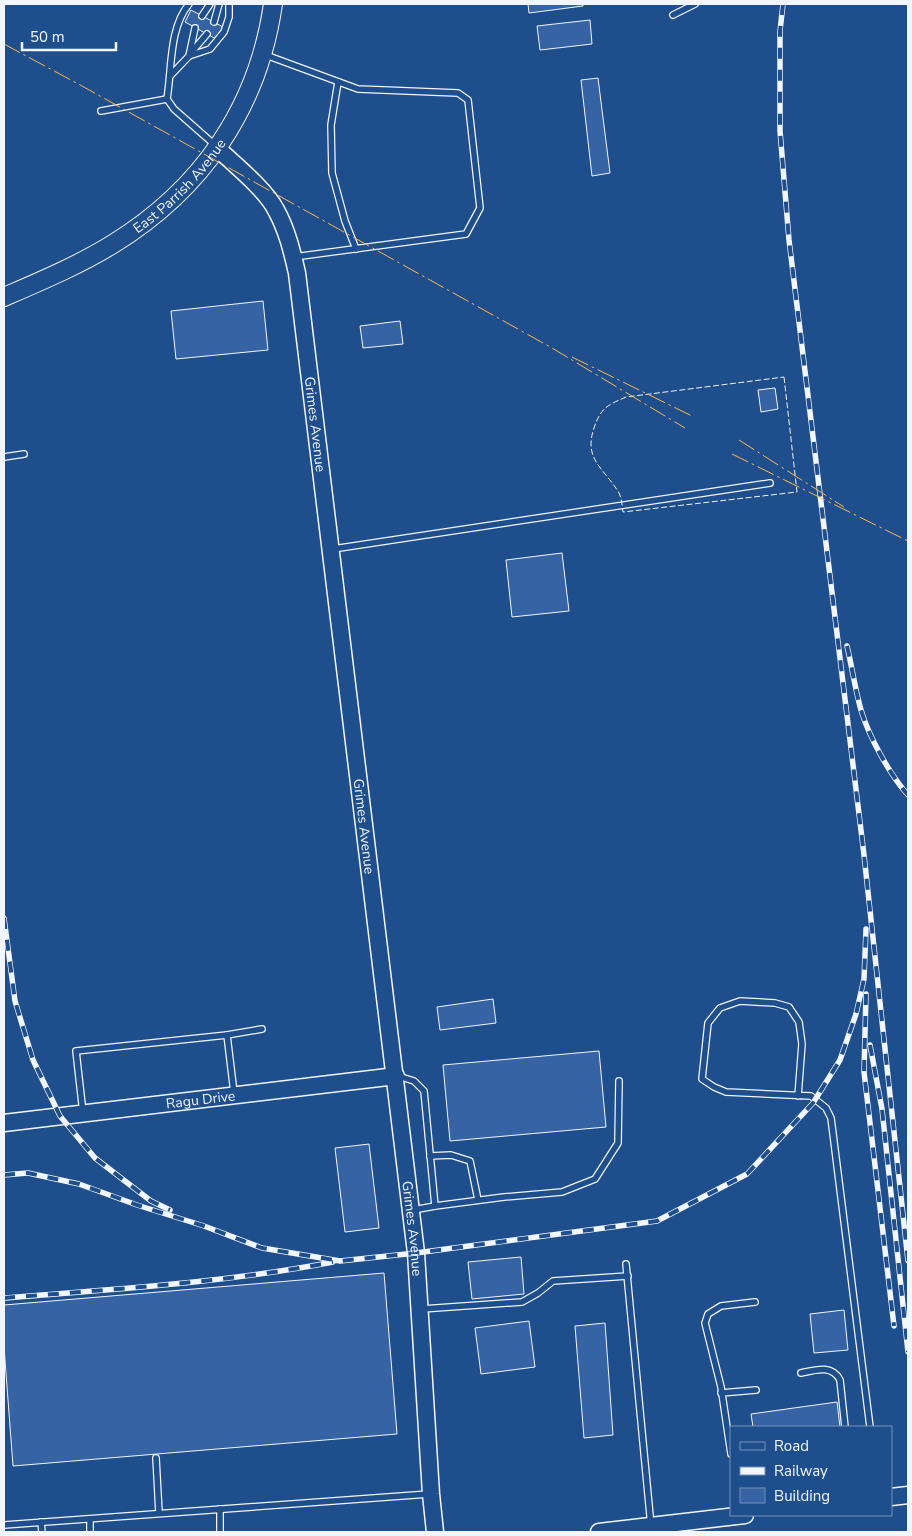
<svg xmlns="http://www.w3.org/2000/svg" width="912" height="1536" font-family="'Nunito Sans',sans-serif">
	<rect width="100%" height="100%" fill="#1f4e8c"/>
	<g fill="#3563a3" stroke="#f2f6ff">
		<path d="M528,4H583V6L529,13Z"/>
		<path d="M191,10L223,27L216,39L185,22Z"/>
		<path d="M590,20L592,44L540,50L537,26Z"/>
		<path d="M598,78L610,173L592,176L581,80Z"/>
		<path d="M263,301L268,350L176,359L171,311Z"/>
		<path d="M400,321L403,344L363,348L360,326Z"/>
		<path d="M775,388L778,409L761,412L758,390Z"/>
		<path d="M562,553L569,611L512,617L506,560Z"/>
		<path d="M493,999L496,1023L440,1030L437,1007Z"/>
		<path d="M599,1051L606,1127L450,1141L443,1065Z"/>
		<path d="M369,1144L379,1228L345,1232L335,1148Z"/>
		<path d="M521,1257L524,1294L472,1299L468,1262Z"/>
		<path d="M384,1273L397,1434L13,1466L4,1347V1305Z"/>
		<path d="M844,1310L848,1350L814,1353L810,1314Z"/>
		<path d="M529,1321L535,1367L481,1374L475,1328Z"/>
		<path d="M605,1323L613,1435L584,1438L575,1326Z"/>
		<path d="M837,1402L840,1427H753L751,1414Z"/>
	</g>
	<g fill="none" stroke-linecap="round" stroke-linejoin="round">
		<defs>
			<g id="lane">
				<path d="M189,4C169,28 172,68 167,99L174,109L216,146"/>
				<path d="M673,15L695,4"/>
				<path d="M202,16L210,4"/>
				<path d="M214,22L219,4"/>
				<path d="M190,54L207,34"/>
				<path d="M263,54L358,89L458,93L468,100L480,208L466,234L294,257"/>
				<path d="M189,56L195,28"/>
				<path d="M171,75L189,56L210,49L224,32L229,17V4"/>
				<path d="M338,82L331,125L332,173L345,221L356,249"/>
				<path d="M101,111L167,99"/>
				<path d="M4,457L24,454"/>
				<path d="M333,549L770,483"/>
				<path d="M227,1035L262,1029"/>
				<path d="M398,1076L414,1081L424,1091L435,1206L413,1210"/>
				<path d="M798,1096L802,1044L799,1022L789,1007L775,1003L740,1001L720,1008L708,1023L702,1079L714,1087L726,1092L811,1096L826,1108L831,1118L870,1427"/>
				<path d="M83,1113L76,1051L227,1035L234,1093"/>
				<path d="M430,1156L451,1155L470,1161L478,1200"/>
				<path d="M435,1206L504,1197L562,1192L595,1179L618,1143L619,1081"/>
				<path d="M626,1264L651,1526"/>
				<path d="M422,1309L522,1302L538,1293L553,1281L628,1276"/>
				<path d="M801,1373C815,1370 832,1364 840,1380L845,1427"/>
				<path d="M721,1393L756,1390"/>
				<path d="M731,1454L721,1387L705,1323L708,1314L721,1306L755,1302"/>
				<path d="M156,1458L159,1513"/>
				<path d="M90,1519V1532"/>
				<path d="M41,1522L42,1532"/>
				<path d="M4,1525L429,1494"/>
				<path d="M220,1532V1509"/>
			</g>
			<g id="secondary">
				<path id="s1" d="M217,148C235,165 265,189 276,210C287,230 292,251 297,273L416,1253L431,1494L435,1532"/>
				<path id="s2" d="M4,1123L396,1076"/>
				<path d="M891,1497L908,1495"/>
				<path d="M599,1532L745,1515"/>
			</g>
			<g id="primary">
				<path id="s3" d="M4,297C41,281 79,265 113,244C202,189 258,108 273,4"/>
			</g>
		</defs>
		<use href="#lane" stroke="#f2f6ff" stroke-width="8"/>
		<use href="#secondary" stroke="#f2f6ff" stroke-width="19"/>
		<use href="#primary" stroke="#f2f6ff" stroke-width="20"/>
		<use href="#lane" stroke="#1f4e8c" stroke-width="5.5"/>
		<use href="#secondary" stroke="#1f4e8c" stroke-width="16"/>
		<use href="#primary" stroke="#1f4e8c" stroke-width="18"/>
		<defs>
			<g id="rail">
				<path d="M783,4L780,31V131L789,240L864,855L908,1261"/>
				<path d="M847,646C852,667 855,689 861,710C869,737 890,775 908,795"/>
				<path d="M4,918L15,1001L33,1060L60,1116L95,1158L151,1201L170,1210"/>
				<path d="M866,994L864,1072L894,1326"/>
				<path d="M870,1045L882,1109L908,1352"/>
				<path d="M4,1175L28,1173L79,1184L137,1205L204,1226L262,1248L340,1261L416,1253L657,1221L747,1174L813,1103L840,1060L856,1014L864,979L866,929"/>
				<path d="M4,1298C114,1289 224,1283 333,1262"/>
			</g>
		</defs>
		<use href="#rail" stroke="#f2f6ff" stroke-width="5.5"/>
		<use href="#rail" stroke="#1f4e8c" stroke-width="4" stroke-dasharray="11" stroke-linecap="butt"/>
		<path stroke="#f2f6ff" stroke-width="1" stroke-dasharray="6 2.5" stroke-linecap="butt" d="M784,377L797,492L623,512C622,506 622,499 619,493C605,469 583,460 594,428C601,407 608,405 626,397Z"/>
		<g stroke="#ffb74d" stroke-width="1" stroke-dasharray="18 4 2.5 4" stroke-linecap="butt">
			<path d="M4,44L82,86L552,348L685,428"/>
			<path d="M572,357L692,416"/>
			<path d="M739,440L844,507"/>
			<path d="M732,454L908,541"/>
		</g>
	</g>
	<g text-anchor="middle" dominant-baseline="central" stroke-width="4" stroke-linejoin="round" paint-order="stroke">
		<g font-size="14" fill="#f2f6ff" stroke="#1f4e8c">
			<text stroke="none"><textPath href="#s3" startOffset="210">East Parrish Avenue</textPath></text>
			<text stroke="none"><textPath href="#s1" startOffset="305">Grimes Avenue</textPath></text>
			<text stroke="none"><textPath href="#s1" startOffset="710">Grimes Avenue</textPath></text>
			<text stroke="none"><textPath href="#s2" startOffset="198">Ragu Drive</textPath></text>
			<text stroke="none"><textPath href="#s1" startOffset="1115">Grimes Avenue</textPath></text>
		</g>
	</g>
	<rect width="912" height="1536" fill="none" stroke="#f2f6ff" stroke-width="10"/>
	<rect x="730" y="1426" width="162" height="90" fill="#1f4e8c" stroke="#7391ba"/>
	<rect x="740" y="1442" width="25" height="8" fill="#1f4e8c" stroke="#7391ba"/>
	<text x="774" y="1451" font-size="15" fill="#f2f6ff">Road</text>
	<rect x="740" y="1467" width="25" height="8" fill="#f2f6ff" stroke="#7391ba"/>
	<text x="774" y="1476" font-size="15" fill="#f2f6ff">Railway</text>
	<rect x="740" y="1488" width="25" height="15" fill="#3563a3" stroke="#7391ba"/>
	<text x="774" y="1501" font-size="15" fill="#f2f6ff">Building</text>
	<path d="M22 42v8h94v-8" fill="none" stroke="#f2f6ff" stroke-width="2.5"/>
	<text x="30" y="42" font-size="15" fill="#f2f6ff" stroke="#1f4e8c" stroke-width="4" paint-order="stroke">50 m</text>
</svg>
